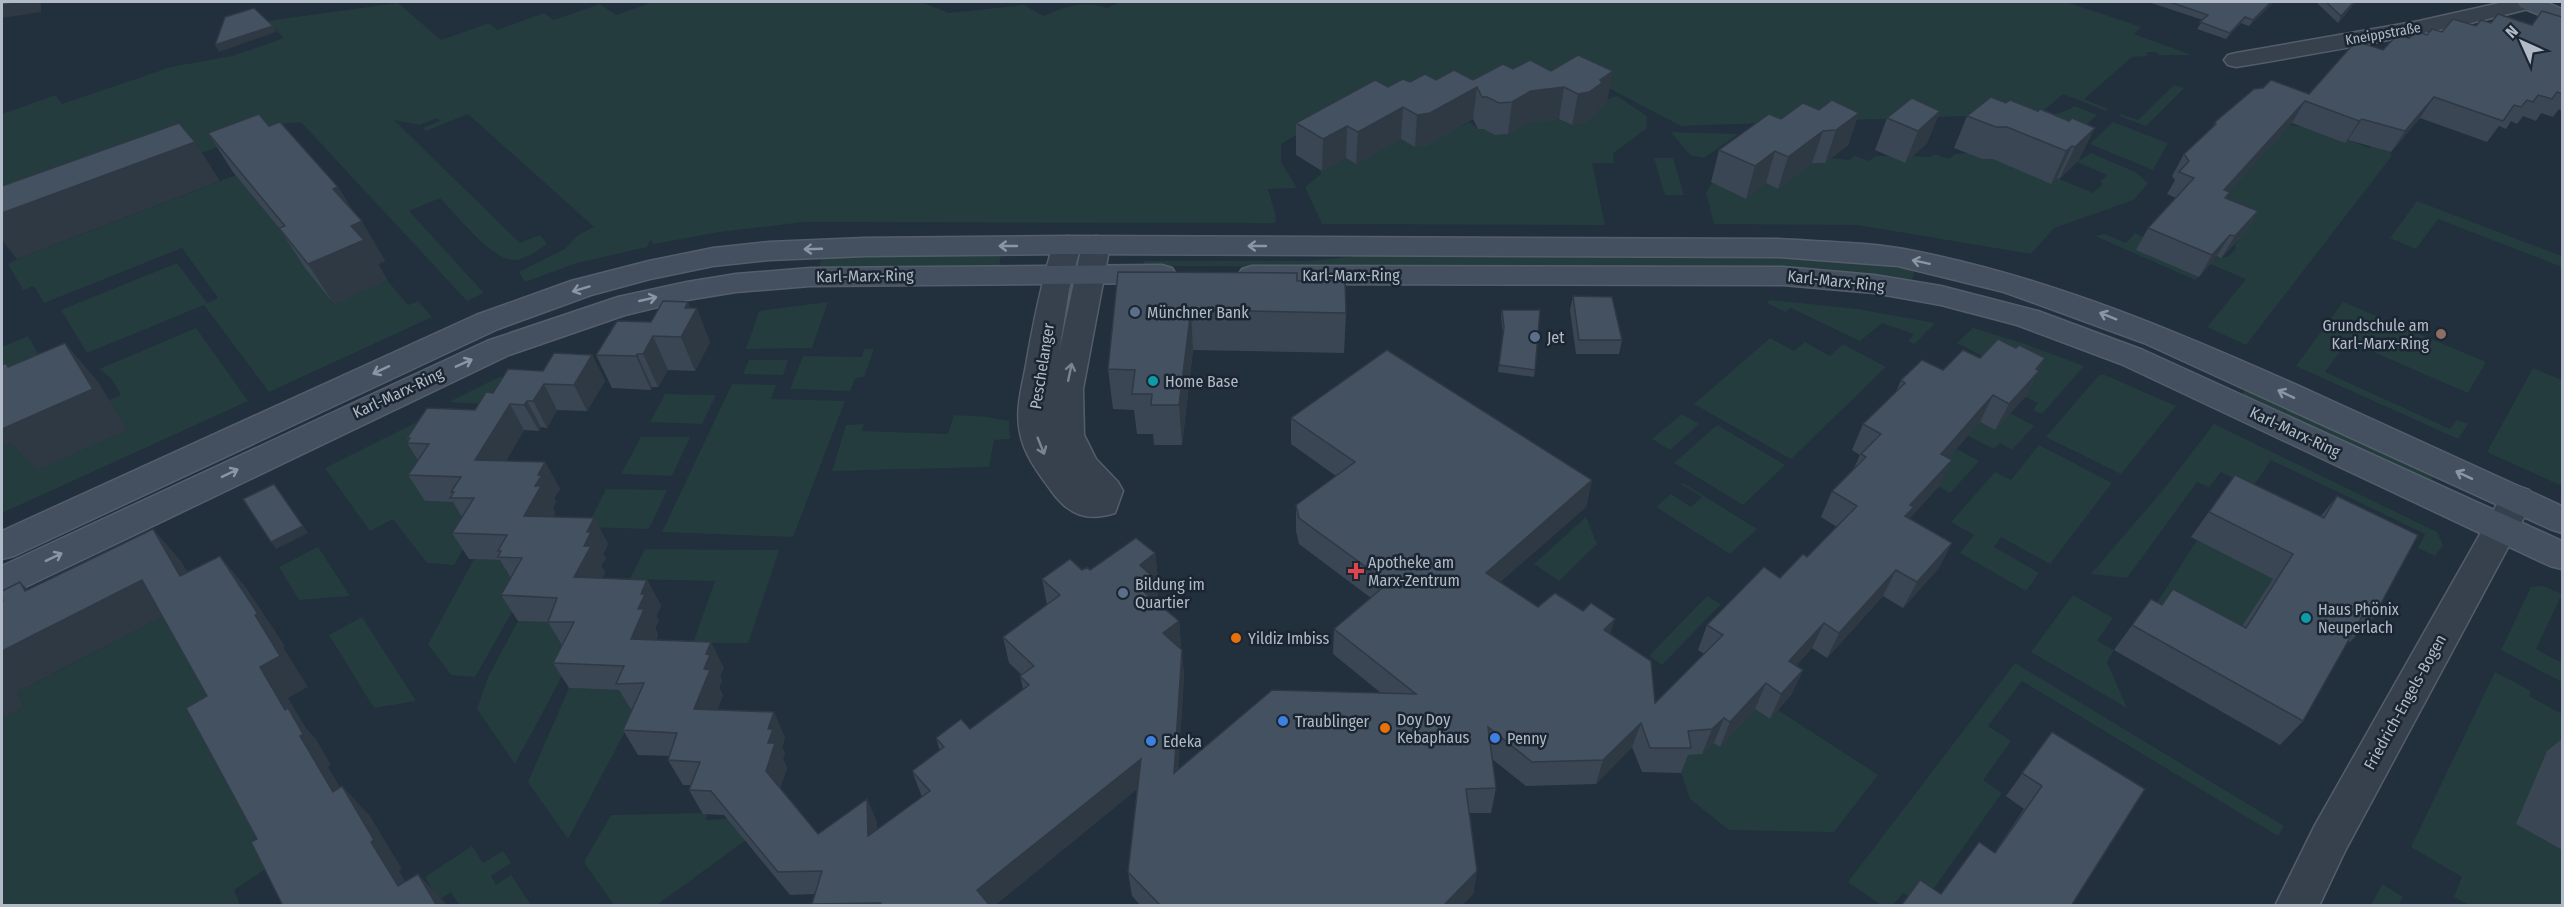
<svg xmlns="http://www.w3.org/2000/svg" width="2564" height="907" font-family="'Fira Sans Condensed',sans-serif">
	<rect width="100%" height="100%" fill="#222f3d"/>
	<g fill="#243c3e">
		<path d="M653,2H921L949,13L1024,5L1044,16C1066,6 1084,0 1107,8L1121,2H2066L2141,27L2134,34L2192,55H2159L2156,52H2146L2148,56L2132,57L2084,99L2108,109L2106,111L2063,94L2042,112C2053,116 2065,113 2074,106L2097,115L2075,136L1995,115L1681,126L1576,71L1338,111L1281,144V162L1297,188L1268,189L1276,217L1275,223L804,222L719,232L654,244L650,240L647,247L577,263L525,282L519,272L565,249L578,235L594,227L468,114L426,131L423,128L440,121L437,118L420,125L394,120L520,243L540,235L547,244C538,250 526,260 514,260C491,260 456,214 440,198L409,211L484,293L467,301L301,122L279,124L2,228V114L56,95L62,104L171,67L232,56L284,38L267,21L398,3L441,40L489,23L497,30L544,13L554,20L600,4L616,15Z"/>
		<path d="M2174,85L2184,88L2146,126L2119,116L2121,114L2138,120Z"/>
		<path d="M1617,96L1647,116L1646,129L1613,153L1614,163H1592L1605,225L1322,224L1305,187L1321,174L1320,172L1346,158L1356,164L1397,140L1455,124L1461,127L1470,122L1478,129C1485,129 1486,131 1492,133C1503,137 1512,131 1520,126L1519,122L1559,119L1572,125L1594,112L1602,101Z"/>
		<path d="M2113,122L2168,143L2153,170L2090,144Z"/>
		<path d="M2288,125L2314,128L2345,143L2348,140L2370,148L2372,146L2391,152V157L2246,345L2207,327L2246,279L2210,264L2217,257H2228L2236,248L2235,245L2239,240L2211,212Z"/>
		<path d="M1671,132L1738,134L1704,158L1690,155Z"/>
		<path d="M1968,153L1982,159L1993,154L2024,172L2051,183L2057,178L2093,193L2103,184L2100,182L2107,175L2077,162L2091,153L2135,172L2148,183L2134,200L2054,228L2031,254L1858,225L1714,224L1706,193L1713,181L1746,199L1766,183L1778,189L1807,156C1818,161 1822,165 1832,158L1850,160L1854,156L1869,161L1875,156H1889L1902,162L1913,156L1930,157L1934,154L1949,159L1955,154Z"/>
		<path d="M1654,158H1673L1684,195H1665Z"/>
		<path d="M236,175L310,265L333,304L387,280L408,305L418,301L432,317L269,392L204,305L87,353L61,310L177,263L207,303L218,298L182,248L44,303L34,286L23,290L8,264L17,259Z"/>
		<path d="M2417,201L2562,256V267L2438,219L2416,249L2390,238Z"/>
		<path d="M2135,233L2147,239L2199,277L2195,280L2095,236L2105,234L2126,243Z"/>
		<path d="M869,255H1001L999,266L819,268L822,257Z"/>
		<path d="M1368,255L1792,257L1858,262L1915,270L1912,281L1868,274L1798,269L1144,266V261H1310Z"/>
		<path d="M1770,300L1858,309L1935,323L1914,344L1908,341L1914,334L1882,323L1860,341L1791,308L1785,312L1767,303Z"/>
		<path d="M828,302L812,348L746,349L759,311Z"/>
		<path d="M2343,302L2486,362L2468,393L2348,341L2325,372L2450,429L2457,420L2468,424L2458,439L2296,366Z"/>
		<path d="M196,328L248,401L2,513V447L121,395L111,378L99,369Z"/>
		<path d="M1973,328L2022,343L2084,366L2042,414L2033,410L2038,403L2022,395L1990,360L1957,343Z"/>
		<path d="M28,336L48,371L2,391V347Z"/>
		<path d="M1770,338L1794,351L1805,342L1830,356L1843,344L1886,367L1791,459L1694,404Z"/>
		<path d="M864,349H874L864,377L855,378L850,391L790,389L803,356L862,357Z"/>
		<path d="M749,360H788L783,375L743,374Z"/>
		<path d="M2533,368L2562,380V486L2487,452Z"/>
		<path d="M531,375L512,406L449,402L499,377Z"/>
		<path d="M2099,375H2105L2176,406L2121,474L2046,437Z"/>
		<path d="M732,384L776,385L771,399L845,401L793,537L662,532Z"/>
		<path d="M2247,387L2435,474L2428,485L2240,397Z"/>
		<path d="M665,394L716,395L702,424L650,422Z"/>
		<path d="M2010,413L2034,426L2012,450L2000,443L1994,449L1958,431L1970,417L1995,430Z"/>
		<path d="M1682,414L1699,424L1670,450L1652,439Z"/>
		<path d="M954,415L988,417L1009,421L1010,439L994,440L989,467L832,471L846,425L864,424L862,431L948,434Z"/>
		<path d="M427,417L426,501L477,503L478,524L454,565L427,563L393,519L370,531L325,468Z"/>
		<path d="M2214,424L2437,532L2443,545L2435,556L2418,548L2425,534L2271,460L2252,488L2221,472L2209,487L2197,482L2127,578L2091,574L2163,490Z"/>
		<path d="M1717,425L1785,465L1743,505L1674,463Z"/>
		<path d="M641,437H690L672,476L621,474Z"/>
		<path d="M2039,445L2112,483L2050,564L2001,537L1994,547L2039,573L2026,591L1960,553L1974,535L1951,522L1995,472L2011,480Z"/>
		<path d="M1957,449L1979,461L1950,493L1924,478Z"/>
		<path d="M1683,483L1757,529L1730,554L1656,507L1671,494L1691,507L1702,497L1681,484Z"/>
		<path d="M606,489L667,490L649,529L587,527Z"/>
		<path d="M1586,517L1597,544L1559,581L1534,564Z"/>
		<path d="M2197,540L2273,579L2226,653L2151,612Z"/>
		<path d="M318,547L350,596L299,600L279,567Z"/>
		<path d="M645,549L779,550L748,643H693L715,581L630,579Z"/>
		<path d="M474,559L523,561L528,584L475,677L451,675L428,644Z"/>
		<path d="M2543,586L2562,594L2536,649L2562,663V682L2501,650L2531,587Z"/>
		<path d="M2073,595L2113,618L2097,641L2114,650L2107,662L2127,708L2031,652Z"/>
		<path d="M1707,596L1721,604L1662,665L1649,656Z"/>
		<path d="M172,612L282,858L234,890L240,905L2,906V718L24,707L17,692Z"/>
		<path d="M362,617L416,701L374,708L329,635Z"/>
		<path d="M518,621L573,623L577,648L515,764L477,709L488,677Z"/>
		<path d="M2015,663L2284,826L2278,836L2022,681L1988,726L2011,741L1983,780L2002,793L1922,905L1903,893L1893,905H1881L1848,882Z"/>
		<path d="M2495,672L2531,691L2529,696L2562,714V759L2516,824L2562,850V905H2469L2454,897L2462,877L2411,847Z"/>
		<path d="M569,688L639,691L637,709L568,839L528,782Z"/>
		<path d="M1755,709L1770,719L1778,710L1878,775L1834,832L1729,830L1690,799L1681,773L1679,756C1713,743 1730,735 1755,709Z"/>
		<path d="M707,813L706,820L735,818L750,837L657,905H614L584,862L611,815Z"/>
		<path d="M472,846L483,863L503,851L511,863L491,876L496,885L511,875L531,905H459L451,892L438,900L425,877Z"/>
		<path d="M2382,884L2403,897L2399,905H2371Z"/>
	</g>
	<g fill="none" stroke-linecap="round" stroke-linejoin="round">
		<defs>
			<g id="street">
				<path d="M2504,2H2539L2536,7C2437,33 2337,50 2236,67L2228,65L2224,60L2228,55L2236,53L2419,21Z"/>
				<path d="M1067,236L1077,239L1081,245L1069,290L1059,352L1082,245L1086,239L1096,236L1106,239L1110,245L1083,389L1084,435L1096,459L1118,482L1123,491L1115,513C1087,522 1069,515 1052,492C1039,474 1024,455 1020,433C1015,410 1022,387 1026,365C1033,324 1041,285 1053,245L1057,239Z"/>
				<path d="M2517,486L2529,490L2534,499L2345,851L2319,906H2275L2315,825L2505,490Z"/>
			</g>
			<g id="secondary">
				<path d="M2517,2H2546L2562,9V24L2520,7Z"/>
				<path d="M1067,236L1779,239C1824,242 1870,242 1914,251C2056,279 2188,336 2319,395C2400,432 2481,469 2562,506V533L2550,529L2144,343L2004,292L1898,266L1779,257L1067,254L865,256L769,260L713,266L650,279L591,295L498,329L14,556L2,559V531L476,315L571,281L649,261L713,248L769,242L865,238Z"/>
				<path d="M1162,265L1172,268L1176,274L1172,280L1162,283L810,286L736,292L687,300L625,315L509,355L15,592L2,596V566L487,341L618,297L687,282L736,274L810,268Z"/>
				<path d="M1252,266L1783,267L1874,275L1941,286L2038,311L2143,350L2562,541V569L2550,566L2121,364L2017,325L1941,305L1874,293L1783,285L1252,284L1242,281L1238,275L1242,269Z"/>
			</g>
		</defs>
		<use href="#street" stroke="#545e6b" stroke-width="3"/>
		<use href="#secondary" stroke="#545e6b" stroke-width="3"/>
		<use href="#street" fill="#36414d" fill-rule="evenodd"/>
		<use href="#secondary" fill="#445060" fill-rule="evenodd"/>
	</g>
	<g fill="#3a4653">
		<path d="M2148,2H2274L2249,26L2241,23L2226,39L2197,29L2203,20Z"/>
		<path d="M2316,2H2356L2338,23Z"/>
		<path d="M2542,11L2562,17V111L2559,109L2553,117L2541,113L2536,121L2523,116L2517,124L2511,121L2506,129L2499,126L2487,142L2420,118L2391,152L2348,140L2345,143L2292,123L2229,192L2226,198L2258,211L2245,233L2221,258L2217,256L2199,277L2136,250L2148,228L2176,198L2167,194L2175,180L2172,176L2184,154L2211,129L2215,122L2309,94L2383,50L2409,38L2491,23L2532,25Z"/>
		<path d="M1530,60L1607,103L1597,110L1596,115L1583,123L1572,125L1559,119L1526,123L1508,134L1495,135L1483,129H1478L1473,119L1428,145L1415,147L1401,139L1356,164L1346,158L1322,171L1296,155V123L1388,87L1410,82L1436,80H1473L1513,69Z"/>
		<path d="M2006,103L2038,111L2069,121L2079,160L2059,179L2057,178L2051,184L1993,159H1982L1954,148L1967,116Z"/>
		<path d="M1819,110L1859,113L1848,145L1825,163H1812L1778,189L1766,183L1746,199L1711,182L1719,150L1781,119Z"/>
		<path d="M1940,111L1927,143L1905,163L1875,150L1887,118Z"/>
		<path d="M269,126L338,187L352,210L385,261L378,264L387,280L334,304L305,268L279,228L233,172L208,133Z"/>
		<path d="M1118,272L1297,281L1346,313L1344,353L1193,350L1182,445H1154L1153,434H1137L1134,410L1113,409L1108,369Z"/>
		<path d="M1573,296L1622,340L1619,354H1576L1570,310Z"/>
		<path d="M691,308L710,342L695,371L668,370L658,387H652L651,390L612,388L596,355L651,322Z"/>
		<path d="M1502,310L1535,370L1534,377L1498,372L1503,334L1501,316Z"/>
		<path d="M2016,348L2045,358L2025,397L1995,430L1980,422L1948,458L1939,486L1909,519L1952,543L1938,569L1903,608L1883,596L1827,658L1812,648L1796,666L1803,670L1791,695L1770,719L1755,709L1720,747L1714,743L1702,754L1688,755L1681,773L1642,772L1632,747L1596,784L1526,786L1492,759L1496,788L1491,813H1470L1477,871L1473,894L1461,906H1141L1132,896L1128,872L1137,789L994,906H813L812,904L815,894L790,895L724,815L703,814L689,790L691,785H683L668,760L670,756L638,755L623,730L632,709H631L619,690L569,688L553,663L562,645L548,622L518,621L501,595L511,578L500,560L469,559L452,533L462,517L453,502L425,501L408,475L418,460L407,443L408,441L407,438L475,410L493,393L543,371L592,355L605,381L587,411L557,410L547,428L541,427L539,431L524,430L506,461L545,462L560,489L554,498L556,501L553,508L555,513L553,517L594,518L608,544L603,554L606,558L601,566L605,572L602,578L647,580L661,606L656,616L659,620L655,628L658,634L656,640L724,668L720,676L722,680L719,688L723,695L717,710L785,737L782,747L785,753L783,759L787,768L780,788L818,834L867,799L877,823V830L922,797L912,771L940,751L936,738L970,729L1023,689L1020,676L1022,675L1009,663L1003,637L1047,605L1042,579L1082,570H1090L1155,553L1158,579L1156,580L1159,605L1179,621L1181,647L1180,648L1184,675L1178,769L1381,693L1333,654L1334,629L1371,598L1299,544L1296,531V505L1336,476L1291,444V418L1592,480L1586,507L1500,582L1538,607L1610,634L1655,703L1704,654L1698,650L1707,625L1780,578L1807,557L1837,527L1821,517L1832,491L1854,468L1860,455L1852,450L1863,424L1896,392L1901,380L1943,370Z"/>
		<path d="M2235,475L2321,516L2337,496L2373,618L2350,642L2348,641L2303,721L2280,745L2114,650L2151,599L2161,605L2173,589L2242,626L2273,579L2191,537Z"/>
		<path d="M2052,732L2145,789L1941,894L1994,853L2024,809L2006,796Z"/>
		<path d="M2562,739V850L2516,824L2547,751Z"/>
	</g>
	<g fill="#2f3944">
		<path d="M2,2H41V12L2,18Z"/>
		<path d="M2271,2H2274L2249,26L2253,20Z"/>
		<path d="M2354,2H2356L2338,23L2341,16Z"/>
		<path d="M2245,17L2241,23L2226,39L2230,33Z"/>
		<path d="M273,26L276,32L219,52L215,45Z"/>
		<path d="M1613,71L1607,103L1597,110L1596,115L1583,123L1572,125L1578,94Z"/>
		<path d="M1477,87L1473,119L1428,145L1415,147L1417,115Z"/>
		<path d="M1564,87L1559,119L1526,123L1508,134L1512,102L1531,91Z"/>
		<path d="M2434,97L2420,118L2391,152L2405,131Z"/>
		<path d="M2305,101L2292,123L2212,212L2224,190Z"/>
		<path d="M1403,107L1401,139L1356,164L1358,132Z"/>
		<path d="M1940,111L1927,143L1905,163L1918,131Z"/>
		<path d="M1859,113L1848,145L1825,163L1836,130Z"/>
		<path d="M2362,119L2348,140L2345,143L2359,121Z"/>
		<path d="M1347,126L1346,158L1322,171L1323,139Z"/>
		<path d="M2095,128L2079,160L2059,179L2075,147Z"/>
		<path d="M1823,131L1812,163L1778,189L1788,157Z"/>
		<path d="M195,142L220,181L17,259L2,240V213Z"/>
		<path d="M2072,146L2057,178L2051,184L2066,151Z"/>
		<path d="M1775,151L1766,183L1746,199L1755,166Z"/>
		<path d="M338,187L359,222L362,221L385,261L378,264L387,280L334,304L308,264L351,226L333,189Z"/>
		<path d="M2258,211L2245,233L2221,258L2235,236Z"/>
		<path d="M2230,235L2217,256L2199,277L2212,255Z"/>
		<path d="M688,302L694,315L697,308L710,342L695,371L681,337L685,308Z"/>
		<path d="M1191,310L1193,350L1182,445L1179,405Z"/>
		<path d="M653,336L668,370L658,387L643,354Z"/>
		<path d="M65,343L99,383L127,430L37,470L11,443L2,447V419Z"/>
		<path d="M637,354L652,387L651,390L636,356Z"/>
		<path d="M592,355L605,381L587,411L574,385Z"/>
		<path d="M2045,358L2025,397L1995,430L2009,404L2036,369Z"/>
		<path d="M544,384L557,410L547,428L533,401Z"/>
		<path d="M1993,395L1980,422L1928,480L1941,454Z"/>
		<path d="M527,401L541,427L539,431L524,405Z"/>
		<path d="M510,404L524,430L491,486L475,460Z"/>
		<path d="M1952,460L1939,486L1907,521L1893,543L1910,505Z"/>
		<path d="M545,462L560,489L554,498L556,501L553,508L555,513L539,542L524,516L535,486L538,475Z"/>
		<path d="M1592,480L1586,507L1482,598L1486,573Z"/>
		<path d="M274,484L308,533L276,549L271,542Z"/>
		<path d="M594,518L608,544L603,554L606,558L601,566L605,572L589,603L574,577L584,546L587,532Z"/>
		<path d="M153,529L181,561L209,608L180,576Z"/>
		<path d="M1952,543L1938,569L1903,608L1917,582Z"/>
		<path d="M1155,553L1158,579L1143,590L1140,565Z"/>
		<path d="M220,556L247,589L285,646L283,647L308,687L288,698L306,728L316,739L331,765L328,767L361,822L333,792L260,667Z"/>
		<path d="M1896,570L1883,596L1827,658L1839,633Z"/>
		<path d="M142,580L172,612L17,692L24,707L2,718V651L25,591L20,582L53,614Z"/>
		<path d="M647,580L661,606L656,616L659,620L655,628L658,634L645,664L631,639L638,609L641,594Z"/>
		<path d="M1157,581L1159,607L1143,591Z"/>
		<path d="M1615,619L1607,645L1604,630Z"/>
		<path d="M1179,621L1181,647L1166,659L1163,633Z"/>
		<path d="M1824,623L1812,648L1778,686L1789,661Z"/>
		<path d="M711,642L724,668L720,676L722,680L719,688L723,695L708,733L694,709L704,669L706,654Z"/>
		<path d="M1182,650L1184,675L1177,797L1174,773Z"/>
		<path d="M1803,670L1791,695L1770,719L1781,694Z"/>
		<path d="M1766,683L1755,709L1720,747L1730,722Z"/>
		<path d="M774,712L785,737L782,747L785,753L783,759L787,768L778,795L766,771L768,729Z"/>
		<path d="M1724,718L1714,743L1702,754L1712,729Z"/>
		<path d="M1641,723L1632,747L1596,784L1603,760Z"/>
		<path d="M1141,759L1144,783L994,906H982L977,890Z"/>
		<path d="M342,786L370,816L402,869L399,871L420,906L398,886L371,842Z"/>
		<path d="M867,799L877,823L878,860L868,836Z"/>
		<path d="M1477,871L1473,894L1461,906H1443Z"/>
		<path d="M418,874L445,903L447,906H437Z"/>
	</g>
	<g fill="#435161" stroke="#2f3944" stroke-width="1.5">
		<path d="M2,2H24L2,5Z"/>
		<path d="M2170,2H2271L2253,20L2245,17L2230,33L2200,22L2208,15Z"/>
		<path d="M2326,2H2354L2341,16Z"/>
		<path d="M254,8L273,26L215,45L225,17Z"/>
		<path d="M2542,11L2562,17V94L2557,92L2552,99L2538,95L2533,102L2527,100L2521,107L2514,105L2503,121L2434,97L2405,131L2362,119L2359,121L2305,101L2224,190L2230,192L2225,198L2258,211L2235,236L2230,235L2212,255L2148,228L2194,178L2179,172L2189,161L2184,154L2216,124L2215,122L2254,89L2263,88L2271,80L2309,94L2356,41L2383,50L2398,34L2409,38L2415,31L2427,35L2432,29L2442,32L2453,19L2476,26L2481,20L2491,23L2498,14L2532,25Z"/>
		<path d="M1578,55L1613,71L1600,80L1602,83L1589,92L1578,94L1564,87L1531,91L1512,102L1499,103L1487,97H1482L1477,87L1430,113L1417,115L1403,107L1358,132L1347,126L1323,139L1296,123L1375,80L1388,87L1403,79L1410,82L1425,74L1436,80L1454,70L1473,80L1503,64L1513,69L1530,60L1551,71Z"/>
		<path d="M1991,97L2006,103L2010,100L2038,111L2040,109L2069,121L2072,118L2095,128L2075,147L2072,146L2066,151L2007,127H1996L1967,116Z"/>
		<path d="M1912,98L1940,111L1918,131L1887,118Z"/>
		<path d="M1832,100L1859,113L1836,130L1823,131L1788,157L1775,151L1755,166L1719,150L1769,114L1781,119L1803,103L1819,110Z"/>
		<path d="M259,114L269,126L280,122L338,187L333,189L362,221L351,226L364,240L308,264L279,228L285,226L208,133Z"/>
		<path d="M179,123L195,142L2,213V186Z"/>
		<path d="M1118,272L1297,273V281L1345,280L1346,313L1191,310L1179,405H1151L1152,394H1132L1135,370L1108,369Z"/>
		<path d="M1573,296L1612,297L1622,340H1579Z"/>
		<path d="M663,301L688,302L685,308H697L681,337L653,336L643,354H637L636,356L596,355L617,321L651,322Z"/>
		<path d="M1502,310H1540L1535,370L1499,365L1504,327Z"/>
		<path d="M1998,339L2016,348L2019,345L2045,358L2036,369L2039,371L2009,404L1993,395L1941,454L1952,460L1910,505L1914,507L1905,516L1952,543L1917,582L1896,570L1839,633L1824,623L1789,661L1803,670L1781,694L1766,683L1730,722L1724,718L1712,729L1688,731L1691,748H1650L1641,723L1603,760L1532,762L1488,727L1496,788L1466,789L1477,871L1443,906H1161L1128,872L1141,759L977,890L990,906H881V903L812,904L822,871L778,872L711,791L689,790L700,762L668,760L677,733L623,730L644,683L616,684L624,666L553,663L574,622H548L557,598L501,595L522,558L498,557L501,551H498L507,535L452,533L474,498H450L454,492H451L461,477L408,475L429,444L407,443L410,438H407L427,408L475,410L486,392L493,393L508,369L543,371L554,353L592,355L574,385L544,384L533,401H527L524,405L510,404L475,460L545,462L538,475H542L535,486H541L524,516L594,518L587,532H591L584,546H591L574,577L647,580L641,594H645L638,609H644L631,639L711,642L706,654L710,655L704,669L710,670L694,709L774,712L768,729H773L768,743H775L766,771L818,834L867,799L868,836L930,791L912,771L944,747L936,738L961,719L970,729L1029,685L1020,676L1034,666L1003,637L1060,595L1042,579L1070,559L1082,570L1087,567L1090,570L1136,538L1155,553L1140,565L1157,581L1143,591L1179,621L1163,633L1182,650L1174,773L1272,690L1416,694L1334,629L1388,583L1299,518L1296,505L1355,462L1291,418L1387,350L1592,480L1486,573L1538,607L1555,593L1583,611L1591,603L1615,619L1604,630L1651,661L1655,703L1723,635L1707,625L1764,567L1780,578L1803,554L1807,557L1857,506L1832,491L1866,457L1861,454L1881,434L1863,424L1905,383L1901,380L1922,360L1943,370L1963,350L1980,358Z"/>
		<path d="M65,343L93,389L2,429V365L6,363L8,367Z"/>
		<path d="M2235,475L2324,518L2337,496L2418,535L2373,618L2364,613L2303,721L2132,625L2151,599L2162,605L2173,589L2246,628L2293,554L2209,512Z"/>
		<path d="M274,484L303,526L271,542L243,499Z"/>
		<path d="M153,529L180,576L220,556L258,614L255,615L280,656L260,667L285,710L288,708L303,734L300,736L333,792L342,786L374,840L371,842L398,886L418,874L437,906H283L251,842L257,839L186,708L207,696L142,580L2,651V602L3,601L2,597V591L20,582L25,591Z"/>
		<path d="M2052,732L2145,789L2071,906H1901L1920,880L1941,894L1979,842L1995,853L2042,786L2022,773Z"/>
	</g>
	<defs><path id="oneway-shaft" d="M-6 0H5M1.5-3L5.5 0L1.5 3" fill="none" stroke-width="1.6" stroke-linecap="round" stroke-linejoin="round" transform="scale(1.5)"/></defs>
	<g stroke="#8b96a4">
		<use href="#oneway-shaft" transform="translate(1008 246) rotate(180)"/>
		<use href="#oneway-shaft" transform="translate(1257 246) rotate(-180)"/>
		<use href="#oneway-shaft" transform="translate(813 249) rotate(178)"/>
		<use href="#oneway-shaft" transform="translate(1921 262) rotate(-168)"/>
		<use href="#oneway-shaft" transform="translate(581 289) rotate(163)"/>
		<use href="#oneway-shaft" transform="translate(648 299) rotate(-13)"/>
		<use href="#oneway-shaft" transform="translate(2108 316) rotate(-158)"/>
		<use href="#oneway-shaft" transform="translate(464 363) rotate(-24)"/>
		<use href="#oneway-shaft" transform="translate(381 370) rotate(155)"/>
		<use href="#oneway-shaft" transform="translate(2286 394) rotate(-155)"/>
		<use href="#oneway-shaft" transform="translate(230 473) rotate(-26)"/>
		<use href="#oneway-shaft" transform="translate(2464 475) rotate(-155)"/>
		<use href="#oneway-shaft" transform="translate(54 557) rotate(-26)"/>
	</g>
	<g stroke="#7a8491">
		<use href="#oneway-shaft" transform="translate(1070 372) rotate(-78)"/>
		<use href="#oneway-shaft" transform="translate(1041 446) rotate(68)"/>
	</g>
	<g fill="#5c6f8a" stroke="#1b2632" stroke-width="2">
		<circle cx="1135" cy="312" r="6"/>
		<circle cx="1535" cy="337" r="6"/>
		<circle cx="1123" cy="593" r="6"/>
	</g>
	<circle fill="#8d6e63" stroke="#1b2632" stroke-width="2" cx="2441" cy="334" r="6"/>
	<g fill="#0f9aa8" stroke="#1b2632" stroke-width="2">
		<circle cx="1153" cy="381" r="6"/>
		<circle cx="2306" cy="618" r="6"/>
	</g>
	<path fill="#e0444e" stroke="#1b2632" stroke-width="2" d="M1353 562h6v6h6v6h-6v6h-6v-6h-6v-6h6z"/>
	<g fill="#e8710a" stroke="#1b2632" stroke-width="2">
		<circle cx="1236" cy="638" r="6"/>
		<circle cx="1385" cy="728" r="6"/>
	</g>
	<g fill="#3f7fe0" stroke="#1b2632" stroke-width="2">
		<circle cx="1283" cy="721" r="6"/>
		<circle cx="1495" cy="738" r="6"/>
		<circle cx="1151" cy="741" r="6"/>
	</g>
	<g text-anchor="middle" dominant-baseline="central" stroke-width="5" stroke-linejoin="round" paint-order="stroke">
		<g font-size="14" fill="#b1bbc8" stroke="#1b2632">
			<text transform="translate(2383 34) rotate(-10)">Kneippstraße</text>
		</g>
		<g font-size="16" fill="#b1bbc8" stroke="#1b2632">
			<text x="1351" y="275">Karl-Marx-Ring</text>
			<text transform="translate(865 276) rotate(-1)">Karl-Marx-Ring</text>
			<text transform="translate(1836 281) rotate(6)">Karl-Marx-Ring</text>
			<text transform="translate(1042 366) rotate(-81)">Peschelanger</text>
			<text transform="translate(398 393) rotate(-25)">Karl-Marx-Ring</text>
			<text transform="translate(2295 432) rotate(25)">Karl-Marx-Ring</text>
			<text transform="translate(2405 702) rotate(-61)">Friedrich-Engels-Bogen</text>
		</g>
		<g font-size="16" fill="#b1bbc8" stroke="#1b2632" text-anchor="start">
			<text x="1147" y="312">Münchner Bank</text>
			<text x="2429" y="325" text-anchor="end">Grundschule am<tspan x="2429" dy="18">Karl-Marx-Ring</tspan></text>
			<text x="1547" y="337">Jet</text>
			<text x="1165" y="381">Home Base</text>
			<text x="1368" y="562">Apotheke am<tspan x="1368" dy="18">Marx-Zentrum</tspan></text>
			<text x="1135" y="584">Bildung im<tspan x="1135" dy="18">Quartier</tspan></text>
			<text x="2318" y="609">Haus Phönix<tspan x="2318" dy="18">Neuperlach</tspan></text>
			<text x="1248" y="638">Yildiz Imbiss</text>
			<text x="1397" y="719">Doy Doy<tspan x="1397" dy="18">Kebaphaus</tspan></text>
			<text x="1295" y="721">Traublinger</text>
			<text x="1507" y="738">Penny</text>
			<text x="1163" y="741">Edeka</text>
		</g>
	</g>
	<rect width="2564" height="907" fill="none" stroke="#b1bbc8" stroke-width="6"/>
	<g transform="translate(2522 42) rotate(315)" stroke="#1b2632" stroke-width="4.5" paint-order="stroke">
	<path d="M0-4.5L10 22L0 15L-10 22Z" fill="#b1bbc8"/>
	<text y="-9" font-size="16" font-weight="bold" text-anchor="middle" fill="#b1bbc8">N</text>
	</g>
</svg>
